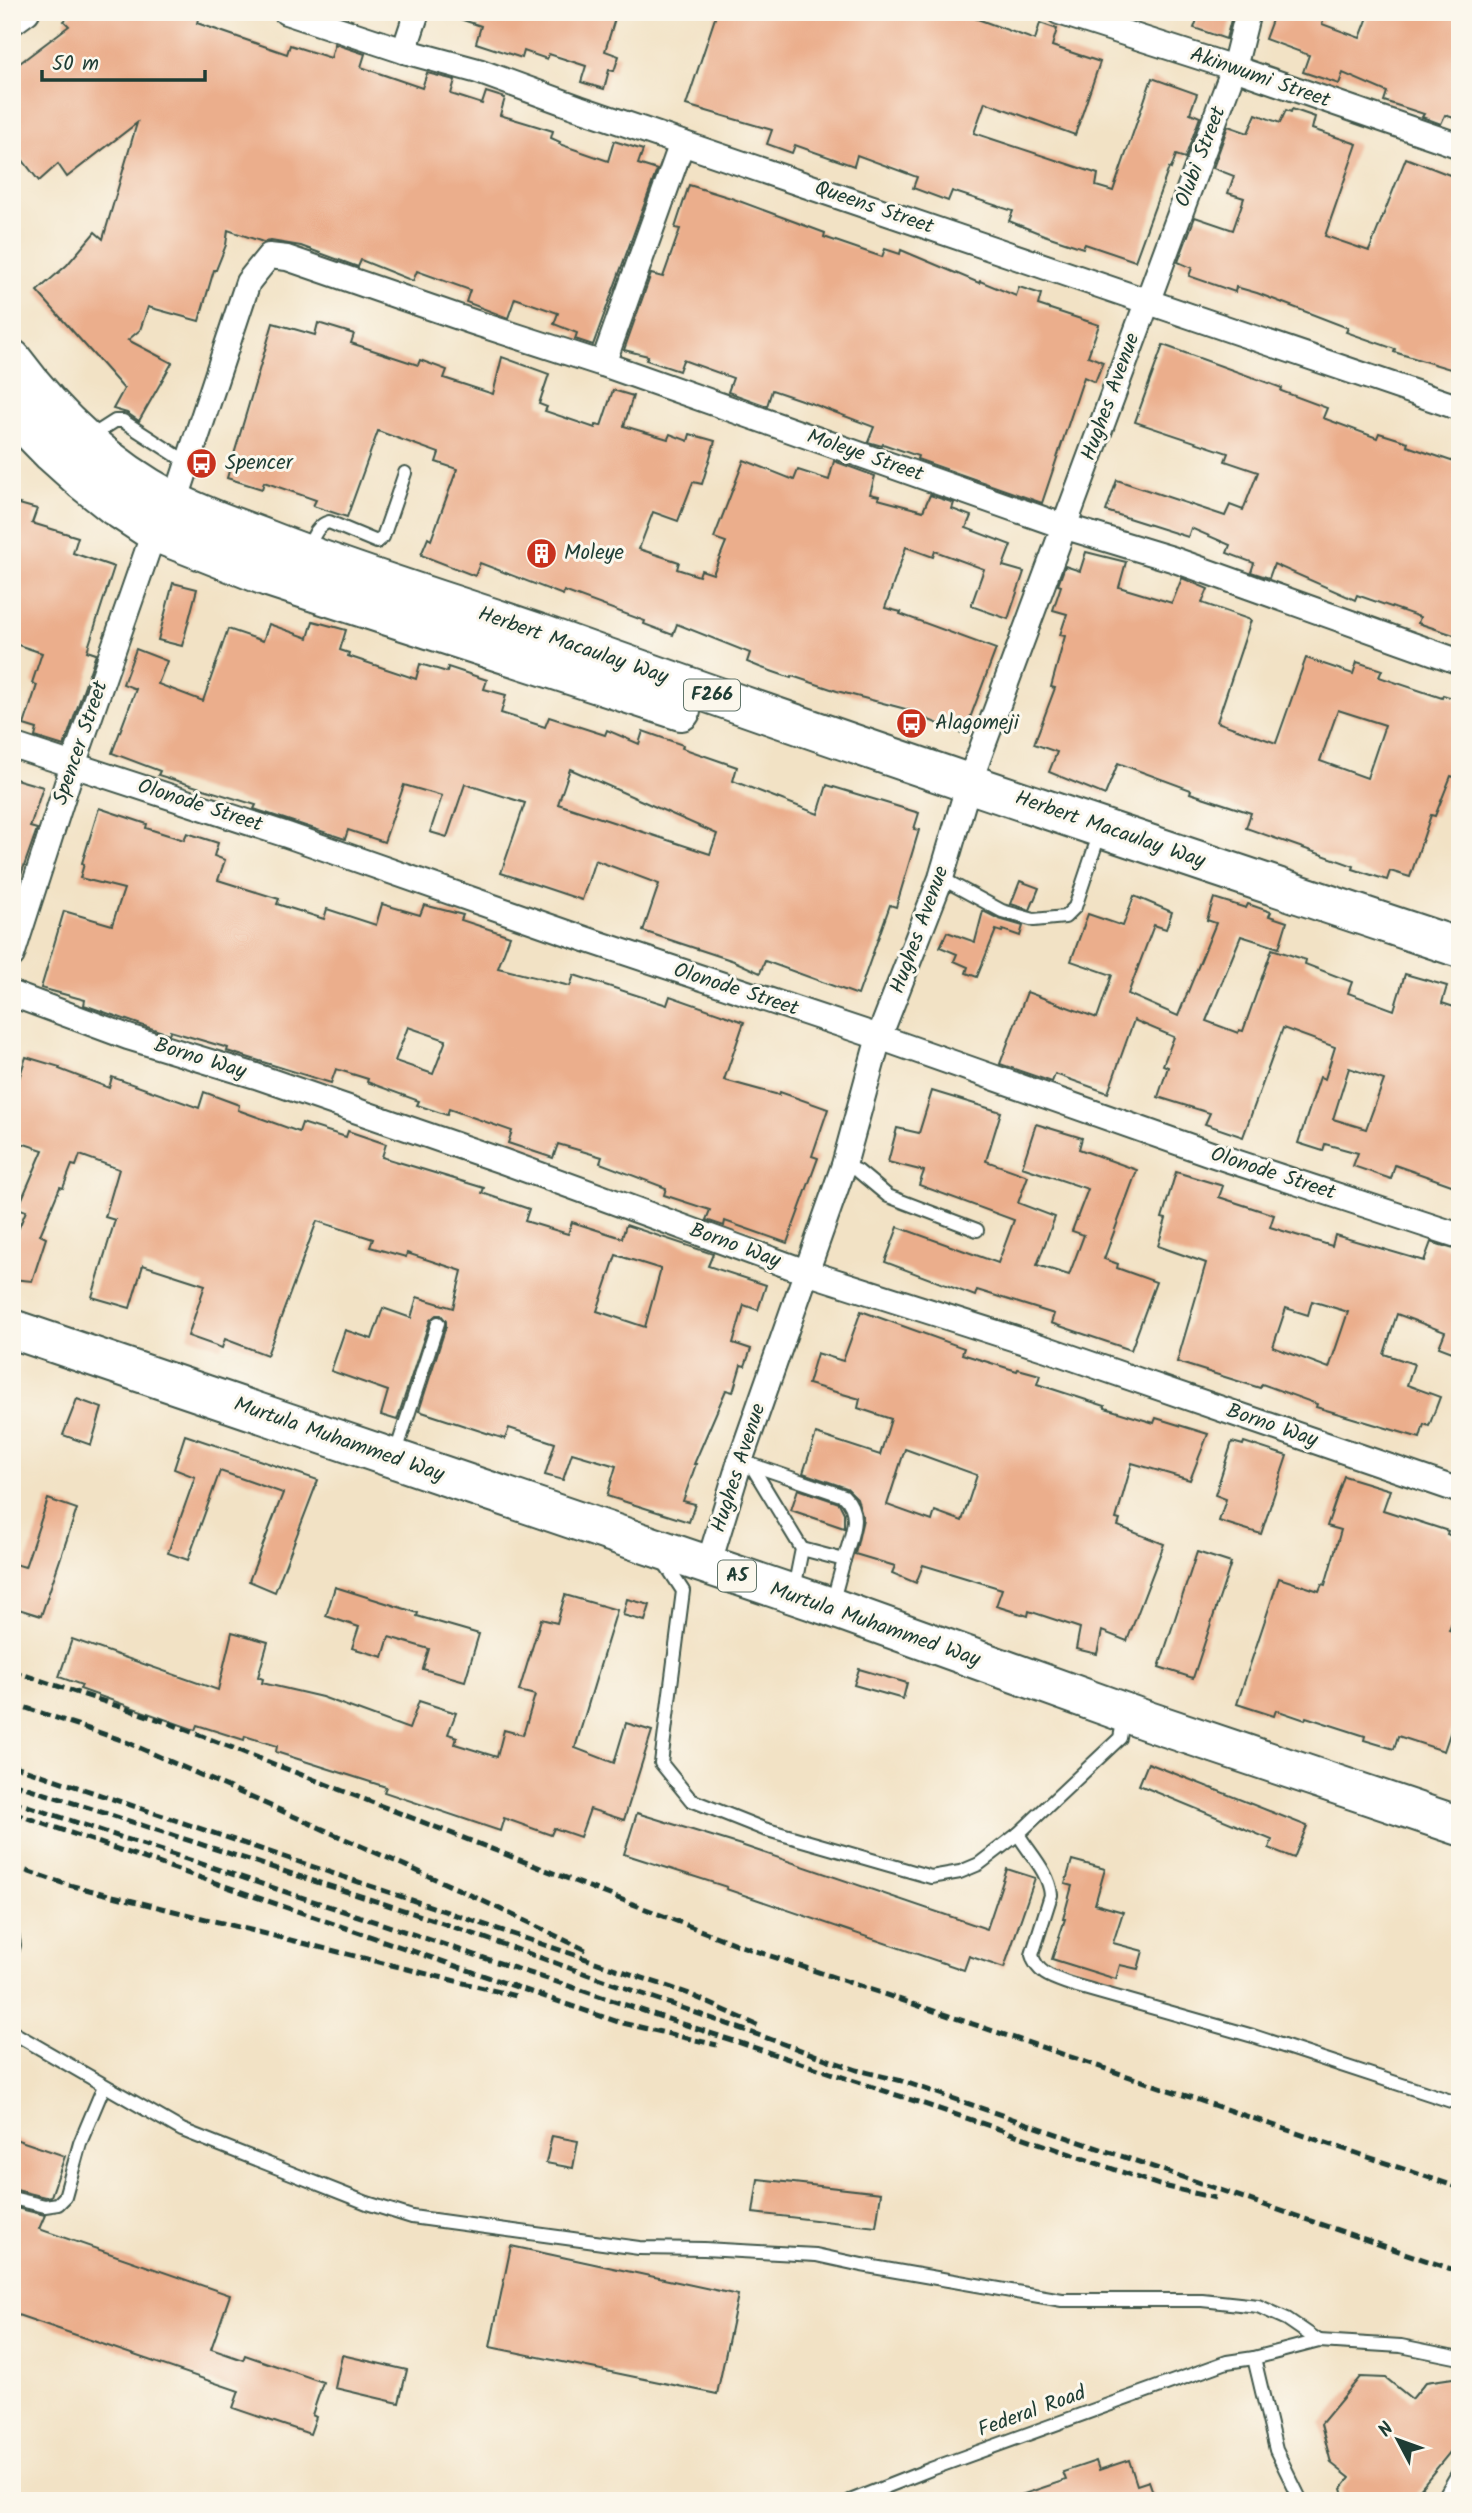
<svg xmlns="http://www.w3.org/2000/svg" width="1472" height="2513" font-family="Kalam,sans-serif">
	<rect width="100%" height="100%" fill="#fbf7ec"/>
	<filter id="ink" filterUnits="userSpaceOnUse"><feTurbulence type="fractalNoise" baseFrequency=".0143" numOctaves="2"/><feDisplacementMap in="SourceGraphic" scale="14" xChannelSelector="R" yChannelSelector="G"/><feConvolveMatrix kernelMatrix="1 2 1 2 8 2 1 2 1" color-interpolation-filters="sRGB"/></filter>
	<filter id="wash" filterUnits="userSpaceOnUse"><feTurbulence type="fractalNoise" baseFrequency=".00686" numOctaves="4" result="noise"/><feDisplacementMap in="SourceGraphic" scale="28" xChannelSelector="R" yChannelSelector="G"/><feGaussianBlur stdDeviation="1.57" result="paint"/><feColorMatrix in="noise" values="0 0 0 0 0 0 0 0 0 0 0 0 0 0 0 0 0 1.4 0 .05"/><feComposite in="paint" operator="in"/></filter>
	<g filter="url(#wash)">
		<rect width="100%" height="100%" fill="#f2e2c5"/>
		<g id="blocks">
			<g fill="#ebae8c" fill-rule="evenodd">
				<path d="M74,12H200L197,23L287,54L290,45L331,58L335,44L365,54L361,67L422,88L427,73L455,80L451,94L482,104L486,92L505,98L500,115L553,131L551,138L560,142L559,144L608,161L614,141L643,150L638,164L657,170L593,345L575,339L577,333L554,324L558,313L515,298L508,318L466,302L470,290L417,271L413,281L361,260L358,267L301,246L271,241L263,242L228,230L226,245L216,270H214L199,321L148,307L140,330L128,340L172,363L139,421L127,413L113,409L124,389L37,291L67,265L95,232L103,239L137,123L67,177L58,164L39,181L21,158L12,165V69L69,26L64,21Z"/>
				<path d="M449,12H617L605,51L619,56L614,71L609,70L604,89L581,82L586,66L549,54L547,59L524,51L522,58L476,43L481,26L448,15Z"/>
				<path d="M717,12H973L972,17L1035,40L1040,23L1057,29L1052,46L1100,62L1075,135L985,102L974,133L1098,174L1096,186L1113,191L1152,78L1197,94L1190,113L1200,117L1185,158L1176,155L1171,169L1169,168L1135,261L1085,244L1083,248L1044,235L1009,221L1013,211L952,191L948,201L913,188L917,177L857,155L854,166L795,145L792,153L767,144L772,130L686,105Z"/>
				<path d="M1200,12H1233L1226,39L1194,28Z"/>
				<path d="M1275,12H1326L1322,24L1360,38L1370,12H1460V120L1445,115L1441,124L1422,117L1424,114L1384,101L1387,92L1343,73L1339,84L1303,72L1309,55L1265,39Z"/>
				<path d="M1292,109L1315,117L1312,129L1357,144L1325,236L1369,251L1406,158L1460,179V372L1394,352L1395,349L1346,332L1348,328L1257,293L1236,287L1235,292L1189,276L1192,268L1178,262L1195,217L1233,230L1244,198L1228,193L1234,176L1213,168L1228,126L1248,133L1256,114L1280,123L1286,110L1291,112Z"/>
				<path d="M689,185L731,198L825,233L824,237L882,257L885,249L900,254L901,250L979,283L980,281L1016,296L1019,287L1041,294L1038,305L1099,325L1088,356L1103,362L1095,382L1084,377L1042,503L917,459L918,456L883,444L882,446L868,442L874,427L813,404L772,390L767,406L728,392L733,378L683,360L679,371L646,360L648,356L624,350L651,274L663,277L680,229L675,228Z"/>
				<path d="M273,323L315,335L318,323L354,334L351,343L418,365L420,360L447,370L444,378L493,394L502,357L549,374L539,404L547,407L545,411L595,428L596,425L601,426L613,390L633,396L624,426L668,439L670,434L688,441L690,434L715,441L702,484L693,482L678,521L653,512L639,549L679,562L677,569L699,576L701,570L713,574L726,542L714,538L744,460L794,480L798,470L829,480L834,461L875,476L870,494L879,496L878,499L923,511L930,495L954,503L952,509L971,516L966,528L1011,545L1003,566L1024,572L1008,619L971,606L984,569L935,551L933,557L906,547L885,608L901,612L900,614L996,649L964,734L916,715L917,712L837,691L792,676L791,678L762,668L747,662L750,653L677,624L673,635L644,624L645,621L564,591L563,595L480,563L475,576L421,555L428,538L431,540L457,469L436,462L439,453L378,431L347,517L313,506L316,500L264,482L262,489L227,478Z"/>
				<path d="M1163,345L1282,388L1281,391L1327,408L1323,418L1377,438L1379,433L1408,442L1407,446L1460,464V525L1453,546L1460,548V637L1418,623L1420,617L1357,595L1355,600L1274,564L1269,578L1251,572L1254,563L1227,553L1230,545L1191,528L1188,537L1106,511L1117,480L1225,516L1230,505L1243,510L1258,472L1225,461L1228,453L1135,422Z"/>
				<path d="M12,502L37,509L32,523L78,537L73,553L114,567L87,651L96,654L64,746L35,737L37,729L24,725L37,685L32,683L42,653L12,643Z"/>
				<path d="M1086,552L1126,562L1119,587L1172,603L1182,578L1208,589L1202,603L1251,620L1217,722L1276,743L1306,658L1353,674L1357,662L1382,670L1379,677L1442,698L1443,695L1460,700V779L1451,776L1435,816L1431,815L1410,877L1390,871L1387,880L1353,869L1354,866L1246,828L1251,813L1190,793L1191,790L1118,763L1105,795L1049,772L1057,752L1034,744L1055,688L1051,687L1065,636L1060,635L1067,614L1053,610L1061,586L1058,585L1065,566L1080,571ZM1338,710L1385,725L1367,778L1320,761Z"/>
				<path d="M173,583L197,589L182,646L158,640Z"/>
				<path d="M313,621L346,630L340,650L349,653L348,656L416,679L420,664L447,672L448,667L487,680L484,689L506,695L501,713L545,727L549,717L605,735L607,730L639,744L643,731L683,745L682,748L737,767L733,781L818,814L827,785L919,813L914,829L919,830L896,907L890,905L858,995L765,961L760,973L734,961L643,931L659,884L595,860L582,900L501,873L525,803L465,784L447,837L430,832L442,796L404,785L384,842L348,830L345,839L254,809L256,805L158,775L160,771L112,753L136,689L123,684L136,649L167,661L158,684L203,701L228,629L263,641L269,624L308,638ZM570,769L717,834L710,854L558,804Z"/>
				<path d="M12,778L43,787L30,827L37,829L15,892H12Z"/>
				<path d="M99,808L147,824L146,828L184,840L187,833L218,843L214,856L225,860L218,880L279,899L277,904L324,919L327,909L376,925L382,904L420,915L424,905L463,915L461,920L510,936L498,968L570,986L574,975L667,1005L670,996L744,1022L724,1080L779,1095L780,1092L828,1109L812,1156L818,1158L787,1243L725,1221L724,1226L706,1220L710,1210L664,1195L666,1188L600,1163L602,1157L558,1144L553,1158L508,1143L512,1131L449,1109L447,1115L417,1105L419,1101L367,1082L368,1079L336,1069L331,1083L227,1051L228,1048L170,1031L169,1034L147,1027L84,1005L85,1000L41,988L64,911L112,925L124,889L80,878L84,864L82,863ZM408,1027L446,1040L433,1074L395,1061Z"/>
				<path d="M1020,881L1039,888L1030,910L1011,904Z"/>
				<path d="M1134,896L1172,912L1166,929L1154,925L1128,994L1178,1016L1216,923L1207,920L1214,898L1246,908L1248,904L1271,912L1269,916L1287,922L1279,948L1241,936L1206,1021L1238,1033L1239,1030L1243,1031L1272,949L1306,960L1305,964L1352,982L1348,993L1394,1010L1405,974L1447,986L1442,1003L1460,1009V1188L1395,1165L1391,1179L1353,1166L1358,1153L1325,1144L1323,1151L1298,1143L1320,1077L1325,1079L1335,1047L1283,1028L1243,1137L1205,1124L1210,1113L1158,1097L1168,1067L1163,1065L1174,1037L1134,1020L1108,1093L1055,1074L1052,1082L1000,1064L1027,992L1097,1018L1112,975L1071,961L1088,914L1123,926ZM1349,1068L1384,1080L1366,1129L1333,1119Z"/>
				<path d="M983,911L999,919L1023,926L1020,936L1003,930L1002,932L996,930L977,977L966,973L968,967L954,961L957,954L940,947L947,932L975,942Z"/>
				<path d="M26,1057L60,1067L59,1069L109,1088L112,1077L199,1108L204,1092L239,1105L238,1110L299,1132L302,1123L346,1137L348,1131L386,1144L382,1157L484,1188L482,1193L529,1209L525,1221L568,1234L572,1222L622,1238L626,1225L713,1254L708,1266L766,1285L758,1310L744,1305L733,1343L751,1349L745,1366L741,1365L733,1392L726,1390L694,1464H696L683,1501L695,1504L689,1522L607,1496L616,1466L572,1453L563,1480L545,1475L555,1443L509,1428L505,1439L419,1411L446,1326V1321L441,1315H436L430,1320L397,1420L381,1415L388,1391L331,1371L345,1330L372,1339L383,1308L411,1318L417,1297L453,1308L462,1271L407,1253L406,1257L370,1247L373,1239L317,1221L267,1355L225,1339L222,1348L188,1336L205,1285L143,1265L130,1308L92,1297L115,1220L105,1217L119,1169L80,1155L76,1166L72,1165L63,1188L60,1187L40,1235L46,1238L32,1281L12,1279V1244L26,1211L18,1208L43,1150L12,1140V1100ZM616,1255L661,1269L645,1327L597,1311Z"/>
				<path d="M932,1091L1001,1112L986,1161L1028,1176L1018,1203L1055,1217L1037,1265L1069,1275L1084,1235L1072,1231L1088,1189L1022,1167L1036,1124L1082,1138L1079,1149L1137,1170L1104,1259L1118,1264L1117,1268L1156,1282L1131,1350L1051,1323L1054,1314L977,1290L975,1296L885,1262L898,1227L998,1263L1014,1220L919,1185L924,1171L888,1162L897,1128L919,1133Z"/>
				<path d="M1176,1172L1223,1186L1219,1197L1274,1215L1270,1227L1332,1246L1335,1235L1424,1261L1431,1242L1460,1251V1261L1452,1285L1460,1287V1355L1439,1347L1445,1332L1397,1314L1384,1354L1414,1364L1407,1385L1440,1397L1429,1426L1424,1424L1420,1438L1316,1407L1317,1404L1262,1384L1260,1388L1177,1362L1206,1263L1158,1246L1166,1219L1162,1218ZM1312,1301L1348,1312L1329,1368L1273,1347L1286,1308L1308,1315Z"/>
				<path d="M861,1311L964,1348L962,1354L1017,1371L1018,1369L1040,1375L1037,1384L1105,1406V1408L1154,1423L1156,1418L1208,1434L1190,1480L1132,1463L1116,1519L1120,1520L1118,1526L1164,1544L1127,1641L1102,1631L1097,1654L1076,1649L1080,1628L1029,1611L1028,1616L996,1606L1002,1589L923,1565L916,1583L892,1573L895,1566L855,1554L863,1519L857,1498L847,1488L803,1473L816,1434L880,1455L891,1419L858,1408L860,1399L808,1384L817,1353L843,1361ZM905,1449L977,1475L962,1521L935,1511L932,1521L887,1505Z"/>
				<path d="M77,1399L102,1408L91,1445L63,1435Z"/>
				<path d="M185,1435L318,1480L275,1592L249,1581L283,1493L220,1471L188,1560L168,1553L195,1477L174,1469Z"/>
				<path d="M1232,1442L1243,1445L1244,1442L1287,1456L1261,1534L1219,1521L1226,1499L1215,1495Z"/>
				<path d="M1344,1476L1390,1490L1383,1510L1448,1531L1447,1534L1460,1540V1601L1449,1630L1460,1633V1704L1444,1751L1398,1736L1394,1749L1364,1740L1365,1736L1306,1717L1305,1720L1276,1710L1274,1716L1237,1704L1279,1578L1319,1591L1322,1584L1325,1585L1341,1530L1327,1526Z"/>
				<path d="M798,1489L839,1503L844,1513V1528L791,1510Z"/>
				<path d="M48,1499L77,1509L41,1616L12,1607V1563L25,1567Z"/>
				<path d="M1197,1552L1231,1563L1193,1678L1159,1667Z"/>
				<path d="M335,1587L418,1613L417,1616L479,1634L465,1681L423,1669L429,1649L389,1637L383,1657L352,1648L359,1627L326,1616Z"/>
				<path d="M565,1595L617,1610L575,1748L614,1763L626,1723L652,1731L624,1820L590,1809L580,1837L554,1828L551,1835L504,1818L500,1831L384,1792L386,1787L276,1752L277,1746L245,1736L244,1740L197,1725L195,1730L80,1689L82,1685L59,1677L72,1639L218,1690L232,1632L268,1642L258,1677L263,1679L262,1683L322,1697L409,1729L419,1701L456,1713L448,1734L457,1737L455,1744L497,1757L504,1730L523,1735L535,1695L519,1691L541,1619L557,1623Z"/>
				<path d="M627,1599L650,1605L645,1621L623,1615Z"/>
				<path d="M859,1669L907,1683L903,1699L854,1685Z"/>
				<path d="M1148,1763L1307,1826L1294,1858L1269,1848L1272,1840L1139,1785Z"/>
				<path d="M637,1813L741,1845L987,1929L1007,1869L1035,1878L1004,1968L969,1956L964,1970L726,1889L727,1887L624,1854Z"/>
				<path d="M1072,1860L1105,1869L1095,1904L1123,1912L1113,1943L1143,1951L1138,1969L1120,1965L1116,1979L1052,1959L1065,1919H1063L1072,1886L1065,1884Z"/>
				<path d="M552,2136L578,2141L573,2168L546,2163Z"/>
				<path d="M12,2138L65,2156L51,2196L45,2197L12,2189Z"/>
				<path d="M758,2179L881,2193L876,2227L753,2213Z"/>
				<path d="M12,2207L45,2215L39,2229L230,2295L211,2349L243,2360L245,2355L323,2382L312,2415L316,2417L310,2434L233,2408L239,2391L12,2313Z"/>
				<path d="M511,2246L738,2295L717,2394L490,2347Z"/>
				<path d="M342,2355L407,2370L399,2403L335,2388Z"/>
				<path d="M1360,2377L1386,2378L1412,2399L1426,2382L1460,2377V2440L1410,2501H1345L1341,2489L1350,2478L1331,2463L1321,2424Z"/>
				<path d="M1129,2460L1137,2485L1149,2481L1156,2501H1015V2497L1066,2480L1063,2472L1096,2461L1099,2470Z"/>
			</g>
		</g>
	</g>
	<g filter="url(#ink)">
		<use href="#blocks" fill-opacity="0" stroke="#3f564a" stroke-width="2"/>
		<g fill="none" stroke-linecap="round" stroke-linejoin="round">
			<defs>
				<g id="service">
					<path d="M90,437L115,421H123L188,463"/>
					<path d="M307,551C312,540 316,525 329,522L377,542L383,537L405,473"/>
					<path d="M941,878L1002,911L1034,920L1065,917L1075,907L1095,847"/>
					<path d="M844,1165L858,1171L888,1196L977,1230"/>
					<path d="M395,1455L438,1323"/>
					<path d="M751,1465L802,1549L794,1589"/>
					<path d="M753,1465L844,1496C863,1514 850,1538 844,1560L802,1549"/>
					<path d="M662,1559L683,1591L661,1763L691,1800L764,1829L931,1877L960,1872L979,1864L1018,1834L1120,1738L1124,1717"/>
					<path d="M832,1604L844,1560"/>
					<path d="M1018,1834C1029,1853 1049,1872 1051,1895L1032,1955C1037,1974 1053,1978 1070,1984L1253,2036L1460,2104"/>
					<path d="M12,1933L14,1945L12,1952"/>
					<path d="M12,2032L182,2130L367,2203L412,2217L639,2248L704,2249L816,2255L862,2265L1062,2300H1202L1258,2306L1287,2319L1319,2341"/>
					<path d="M12,2198L45,2206L58,2204L65,2197L80,2143L104,2086"/>
					<path d="M1254,2358L1276,2450L1301,2501"/>
					<path d="M850,2501L931,2469L1227,2362L1254,2358L1319,2341L1401,2346L1460,2358"/>
					<path d="M1445,2501L1443,2499L1460,2470"/>
				</g>
				<g id="minor">
					<path d="M286,12L404,51L478,71L579,108L1460,408"/>
					<path d="M1059,12L1234,68L1460,146"/>
					<path d="M12,23L27,12"/>
					<path d="M404,51L417,12"/>
					<path d="M603,364L682,143"/>
					<path d="M175,502L248,282L269,256L287,258L473,322L603,364L1063,526L1172,559L1460,662"/>
					<path d="M12,745L287,835L585,939L879,1037L1211,1154L1460,1236"/>
					<path d="M12,955L73,765L154,532"/>
					<path d="M12,994L128,1037L256,1076L505,1162L806,1272L1047,1349L1460,1491"/>
					<path d="M708,1566L740,1461L844,1165L879,1037L941,878L969,783L1234,68L1248,12"/>
				</g>
				<path id="primary" d="M12,1329L831,1607L1148,1721L1460,1826"/>
				<g id="trunk">
					<path d="M12,359C55,417 107,466 171,500C201,516 235,527 266,539C357,575 451,603 544,635C847,744 1154,846 1460,948"/>
					<path d="M12,412L52,453L82,480L116,507L154,532L268,577L681,711"/>
				</g>
			</defs>
			<use href="#service" stroke="#3f564a" stroke-width="16"/>
			<use href="#minor" stroke="#3f564a" stroke-width="28"/>
			<use href="#primary" stroke="#3f564a" stroke-width="42"/>
			<use href="#trunk" stroke="#3f564a" stroke-width="42"/>
			<use href="#service" stroke="#fff" stroke-width="12"/>
			<use href="#minor" stroke="#fff" stroke-width="24"/>
			<use href="#primary" stroke="#fff" stroke-width="38"/>
			<use href="#trunk" stroke="#fff" stroke-width="38"/>
			<g stroke="#1f3d34" stroke-width="5" stroke-dasharray="10 5" stroke-linecap="butt">
				<path d="M12,1671L166,1722L738,1945L1460,2188"/>
				<path d="M12,1703L124,1741L460,1890L590,1952"/>
				<path d="M12,1765L687,1993L761,2027"/>
				<path d="M12,1783L434,1920L857,2070L902,2081L1460,2272"/>
				<path d="M12,1801L990,2126L1159,2185L1215,2198"/>
				<path d="M13,1813L618,2022L717,2045"/>
				<path d="M12,1866L65,1884L520,1997"/>
			</g>
		</g>
	</g>
	<defs>
		<symbol id="bus-disc" viewBox="-11 -11 22 22"><circle r="9.5" fill="#c8321e" stroke="#fbf7ec"/><path d="M-5-6H5V4H4V6H2V4H-2V6H-4V4H-5ZM-3.5-4V0h7V-4ZM-3.5 1.2v1.5H-2V1.2ZM2 1.2v1.5H3.5V1.2Z" fill="#fff"/></symbol>
		<symbol id="building-disc" viewBox="-11 -11 22 22"><circle r="9.5" fill="#c8321e" stroke="#fbf7ec"/><path d="M-4-6H4V6H1V3H-1V6H-4ZM-2.5-4.3h1.7v1.8h-1.7ZM.8-4.3h1.7v1.8H.8ZM-2.5-1h1.7V.8h-1.7ZM.8-1h1.7V.8H.8Z" fill="#fff"/></symbol>
	</defs>
	<g fill-rule="evenodd">
		<use href="#bus-disc" x="184" y="446" width="35" height="35"/>
		<use href="#building-disc" x="524" y="536" width="35" height="35"/>
		<use href="#bus-disc" x="894" y="706" width="35" height="35"/>
	</g>
	<g text-anchor="middle" dominant-baseline="central" stroke-width="6" stroke-linejoin="round" paint-order="stroke">
		<g fill="#fbf7ec" stroke="#61756b" stroke-width="2">
			<rect x="684" y="679.5" width="56" height="31" rx="5"/>
			<rect x="718" y="1560.5" width="38" height="31" rx="5"/>
		</g>
		<g font-size="19" font-weight="bold" fill="#1f3d34">
			<text x="712" y="695">F266</text>
			<text x="737" y="1576">A5</text>
		</g>
		<g font-size="21" fill="#1f3d34" stroke="#fbf7ec">
			<text transform="translate(1260 78) rotate(19)">Akinwumi Street</text>
			<text transform="translate(1201 157) rotate(-69)">Olubi Street</text>
			<text transform="translate(874 208) rotate(19)">Queens Street</text>
			<text transform="translate(1111 397) rotate(-70)">Hughes Avenue</text>
			<text transform="translate(865 456) rotate(19)">Moleye Street</text>
			<text transform="translate(573 646) rotate(19)">Herbert Macaulay Way</text>
			<text transform="translate(81 743) rotate(-71)">Spencer Street</text>
			<text transform="translate(200 806) rotate(18)">Olonode Street</text>
			<text transform="translate(1110 830) rotate(19)">Herbert Macaulay Way</text>
			<text transform="translate(920 930) rotate(-70)">Hughes Avenue</text>
			<text transform="translate(736 990) rotate(18)">Olonode Street</text>
			<text transform="translate(200 1059) rotate(17)">Borno Way</text>
			<text transform="translate(1273 1174) rotate(18)">Olonode Street</text>
			<text transform="translate(735 1246) rotate(20)">Borno Way</text>
			<text transform="translate(1272 1426) rotate(19)">Borno Way</text>
			<text transform="translate(339 1440) rotate(19)">Murtula Muhammed Way</text>
			<text transform="translate(739 1468) rotate(-72)">Hughes Avenue</text>
			<text transform="translate(875 1625) rotate(19)">Murtula Muhammed Way</text>
			<text transform="translate(1032 2412) rotate(-20)">Federal Road</text>
		</g>
		<g font-size="21" fill="#1f3d34" stroke="#fbf7ec" text-anchor="start">
			<text x="225" y="463">Spencer</text>
			<text x="564" y="553">Moleye</text>
			<text x="935" y="723">Alagomeji</text>
		</g>
	</g>
	<rect width="1472" height="2513" fill="none" stroke="#fbf7ec" stroke-width="42"/>
	<g transform="translate(1398 2440) rotate(311)" stroke="#fbf7ec" stroke-width="5" paint-order="stroke">
	<path d="M0-5L12 26L0 18L-12 26Z" fill="#1f3d34"/>
	<text y="-10" font-size="19" font-weight="bold" text-anchor="middle" fill="#1f3d34">N</text>
	</g>
	<path d="M42 70v10h163v-10" fill="none" stroke="#1f3d34" stroke-width="3.5"/>
	<text x="52" y="70" font-size="21" fill="#1f3d34" stroke="#fbf7ec" stroke-width="5" paint-order="stroke">50 m</text>
</svg>
